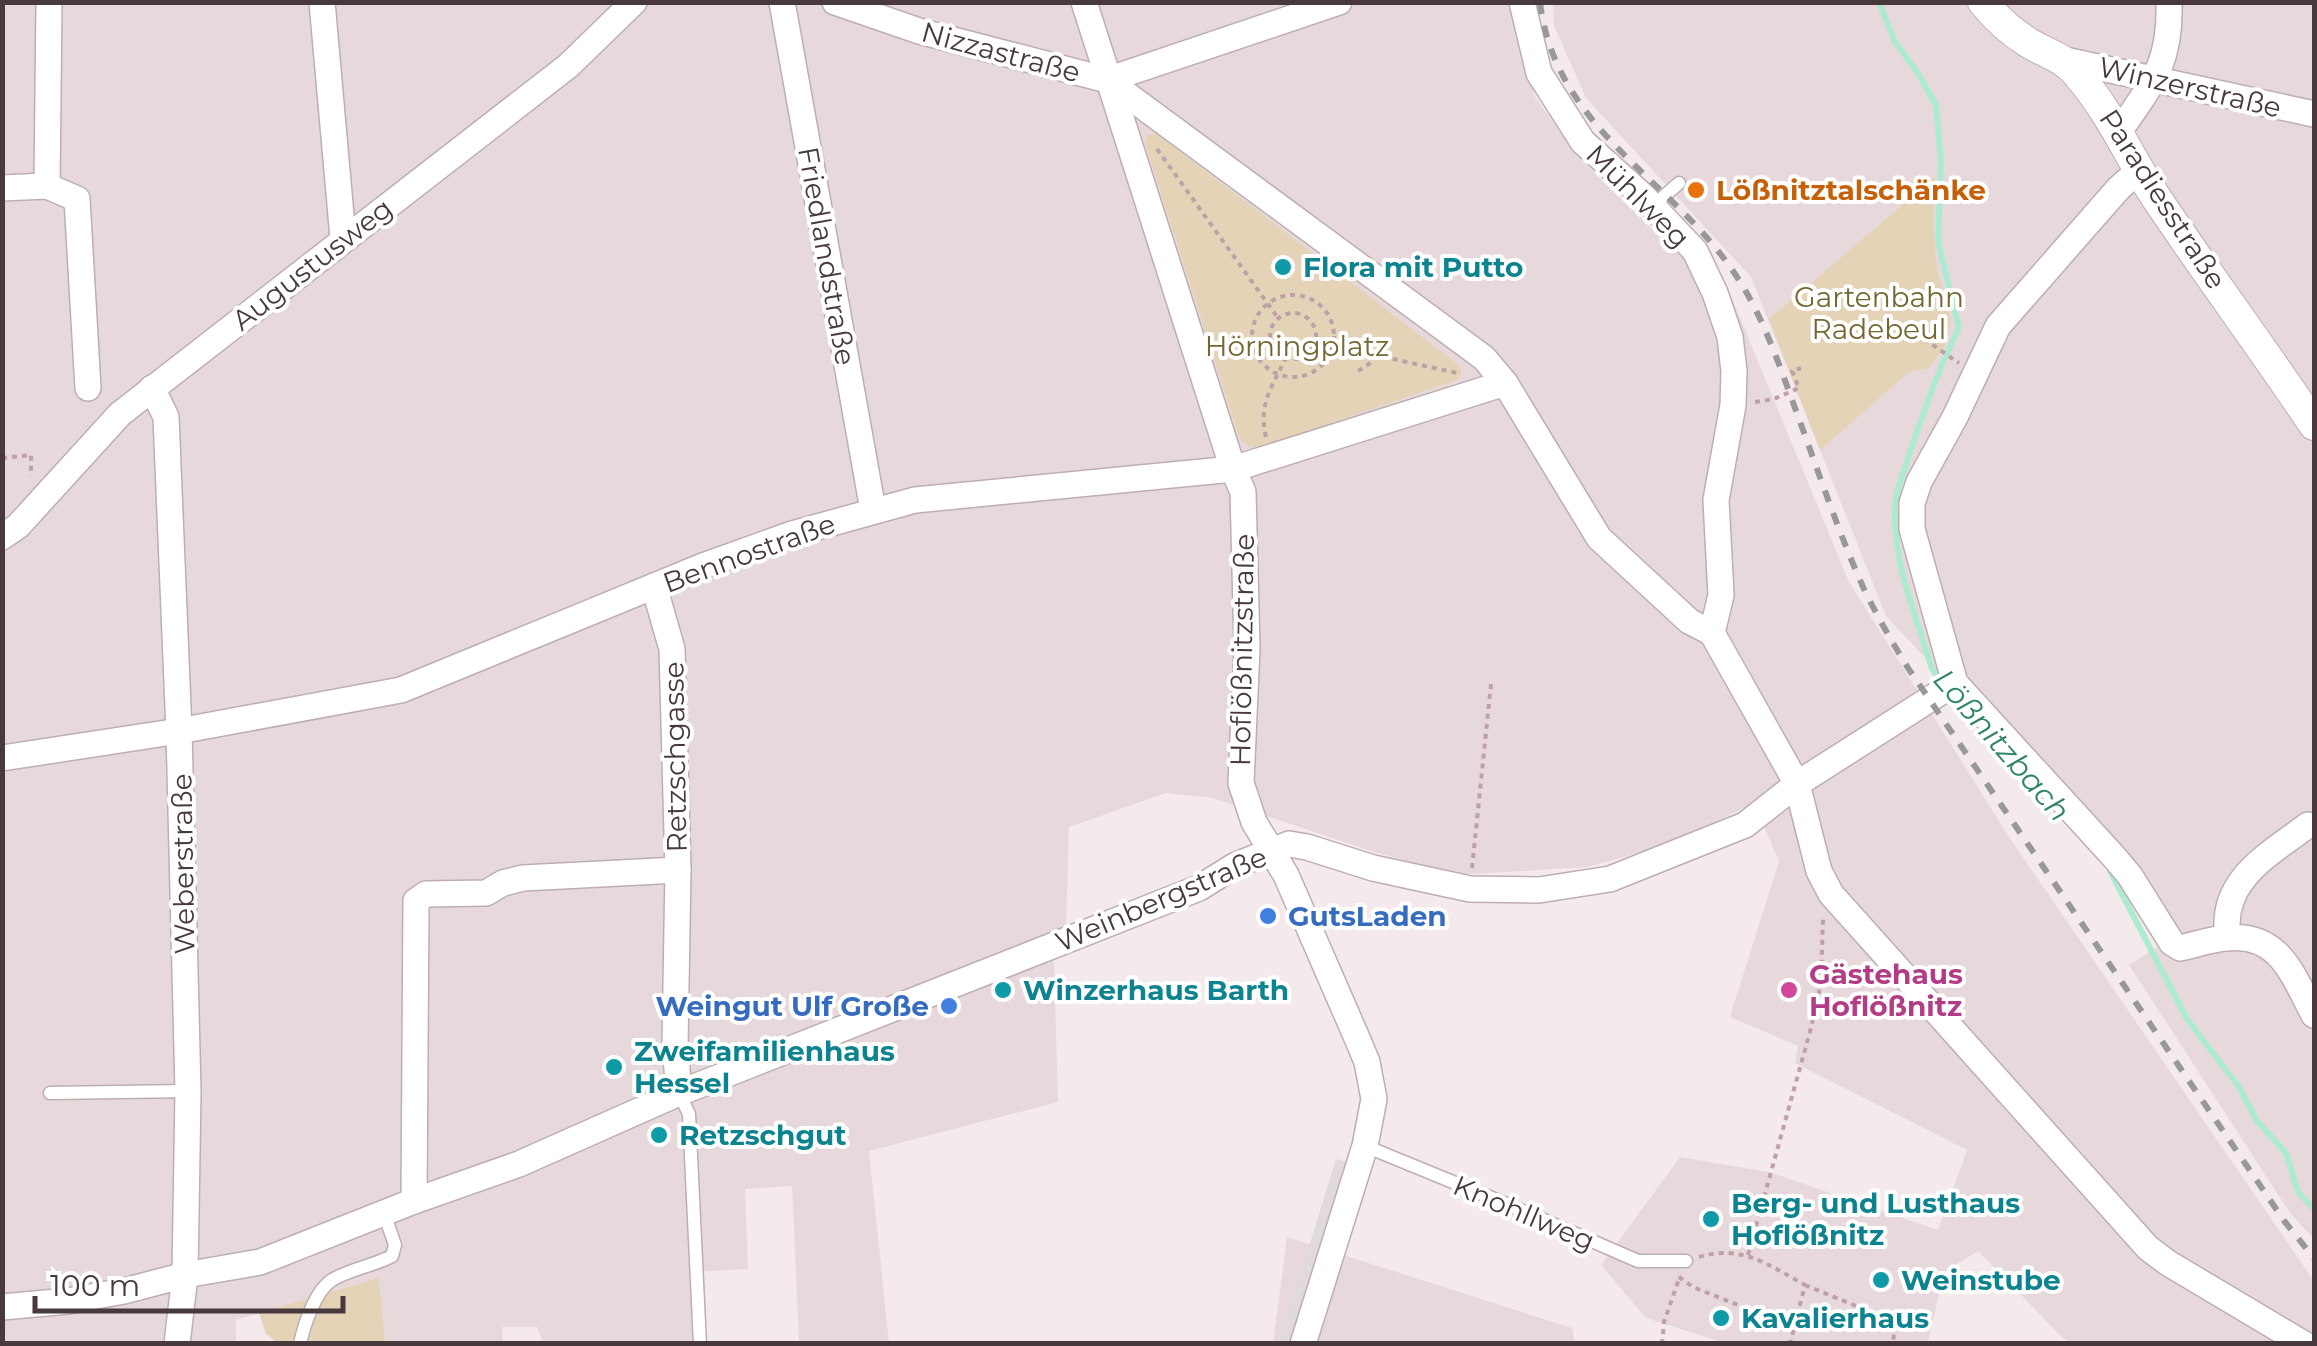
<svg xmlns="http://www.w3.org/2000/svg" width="2317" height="1346" font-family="Montserrat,sans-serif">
	<rect width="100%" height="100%" fill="#f4eaec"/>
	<g fill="#e7d9db">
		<path d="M3,2L1515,3L1535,97L1577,156L1677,253L1732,298L1849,582L2011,840L2314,1281V1343H2071L2061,1336L1978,1251L1944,1272L1928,1343H1724L1646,1318L1601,1265L1680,1157L1769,1172L1938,1230L1967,1150L1795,1063L1798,1046L1730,1017L1779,861L1754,803L1671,844L1588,867L1456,875L1371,851L1213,798L1166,793L1069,827L1066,925L1054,960L1058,1102L869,1151L889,1343H799L792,1186L745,1189L748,1269L693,1272L695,1343H543L537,1327H502L503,1343H385L379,1279L236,1320V1343L3,1344Z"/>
		<path d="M1553,3H2314V1239L2290,1213L2129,965L2165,942L2109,855L1886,616L1751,277L1586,98L1554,26Z"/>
		<path d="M1287,1237L1572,1328L1575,1343L1273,1344Z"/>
	</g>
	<g fill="#e4d3b7">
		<path d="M1157,134L1460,366L1461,374L1457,380L1257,448L1247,445L1239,437L1145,143L1148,135Z"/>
		<path d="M1935,177L1933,224L1937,269L1951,320L1945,346L1929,368L1909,372L1820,450L1769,319Z"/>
		<path d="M379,1278L385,1343H278L266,1334L259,1313Z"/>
	</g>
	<path fill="#e0dadb" d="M1336,1159L1358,1165L1303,1343L1279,1344Z"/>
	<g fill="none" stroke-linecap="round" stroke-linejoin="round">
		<g stroke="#adebd1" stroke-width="6">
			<path d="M1879,2L1894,40L1919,75L1936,105L1941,162L1938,242L1959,328C1938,369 1923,414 1908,458C1903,475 1895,492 1895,510C1893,564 1917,618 1932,669L1942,683"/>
			<path d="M2110,871L2187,1019L2239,1087L2257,1121L2286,1153L2298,1192L2314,1209"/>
		</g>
		<defs>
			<g id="service">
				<path d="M1653,206L1679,183"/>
				<path d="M50,1093L188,1091"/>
				<path d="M679,1093L689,1114L700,1344"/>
				<path d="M1365,1146L1509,1205L1638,1261H1686"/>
				<path d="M300,1344C304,1325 315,1291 332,1280C350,1269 373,1266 392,1256L395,1245L384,1213"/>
			</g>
			<g id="minor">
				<path d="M322,2L343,238"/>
				<path d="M782,2L873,510"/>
				<path d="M835,2L919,31L1107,80L1339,2"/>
				<path d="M1084,2L1233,469L1243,492L1247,648L1241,783L1254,822L1286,875L1357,1038L1367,1062L1374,1099L1365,1146L1303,1344"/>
				<path d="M1522,2L1539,73L1583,142L1644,197L1695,251L1715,293L1730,337L1734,371L1733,405L1716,500L1721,595L1712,633"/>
				<path d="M2065,60L2314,114"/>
				<path d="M1107,80L1484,358L1505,383L1599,538L1689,621L1712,633L1797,784L1819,871L1831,894L2148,1248L2168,1263L2304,1344"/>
				<path d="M2119,132C2152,83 2171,64 2169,2"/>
				<path d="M2138,171L2118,189L1998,326L1955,417L1919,482L1912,503V529L1955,683L2115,858L2130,876L2172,943L2180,948C2195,945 2211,939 2226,938C2280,932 2293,976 2314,1015"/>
				<path d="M47,186L49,2"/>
				<path d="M2,188L47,186L77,199L88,388"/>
				<path d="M152,388L166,417L179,731L188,1091L185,1275L177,1344"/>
				<path d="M2,537L18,526L120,414L568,66L634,2"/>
				<path d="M654,586L672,649L678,870L675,1045L679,1093"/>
				<path d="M2,758L179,731L401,690L703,566L792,534L915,500L1233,469L1505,383"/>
				<path d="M2228,937C2219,880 2270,854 2308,825"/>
				<path d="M414,1201L416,901L426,894L486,893L503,883L523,878L678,870"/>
				<path d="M2,1307L68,1301L124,1291L185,1275L260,1262L414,1201L519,1164L679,1093L1199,888L1236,865L1289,844L1307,847L1373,868L1470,889L1539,890L1610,879L1745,825L1797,784L1955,683"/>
			</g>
			<path id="tertiary" d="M1983,2C1996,18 2011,32 2029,43C2049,55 2064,57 2079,76C2112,115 2129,157 2157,199C2208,275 2263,349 2314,425"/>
		</defs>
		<use href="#service" stroke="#bfaeb0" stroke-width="15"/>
		<use href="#minor" stroke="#bfaeb0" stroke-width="28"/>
		<use href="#tertiary" stroke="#bfaeb0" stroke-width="32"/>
		<g stroke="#bfa0a6" stroke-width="4" stroke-dasharray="5 5" stroke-linecap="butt">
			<path d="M1157,149L1278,318"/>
			<circle cx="1293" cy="336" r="41"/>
			<circle cx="1293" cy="336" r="23"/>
			<path d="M1895,335L1921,337L1959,363"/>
			<path d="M1315,340L1375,355L1457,373"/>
			<path d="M1358,371L1369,364L1375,355"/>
			<path d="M1755,402L1774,399L1799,388L1792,371L1801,368"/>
			<path d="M1266,437C1258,405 1272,386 1286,358"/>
			<path d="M2,458L31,455V476"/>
			<path d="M1472,868L1491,684"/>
			<path d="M1748,1255L1811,1028L1821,983L1823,919"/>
			<path d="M1699,1257C1743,1244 1768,1265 1805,1285L1790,1344"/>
			<path d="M1679,1277L1693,1287L1793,1327"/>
			<path d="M1805,1285L1895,1322L1893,1344"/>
			<path d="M1662,1344L1664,1322L1680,1276"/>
		</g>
		<use href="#service" stroke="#fff" stroke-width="12"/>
		<use href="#minor" stroke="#fff" stroke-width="25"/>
		<use href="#tertiary" stroke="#fff" stroke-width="30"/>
		<path stroke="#989898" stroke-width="6" stroke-dasharray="12 12" stroke-linecap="butt" d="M1540,2C1555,129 1671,178 1735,274C1764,317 1781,370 1799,419C1820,476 1839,534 1864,589C1877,616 1892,642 1908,668L2285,1222L2314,1258"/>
	</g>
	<circle fill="#e8710a" stroke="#fff" stroke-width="4" cx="1696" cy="190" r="10"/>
	<g fill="#0f9aa8" stroke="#fff" stroke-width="4">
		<circle cx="1283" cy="267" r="10"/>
		<circle cx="1003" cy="990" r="10"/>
		<circle cx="614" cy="1067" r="10"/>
		<circle cx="659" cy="1135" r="10"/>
		<circle cx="1711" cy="1219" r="10"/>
		<circle cx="1881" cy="1280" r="10"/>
		<circle cx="1721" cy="1318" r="10"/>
	</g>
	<g fill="#3f7fe0" stroke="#fff" stroke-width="4">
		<circle cx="1268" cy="916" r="10"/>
		<circle cx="949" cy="1006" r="10"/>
	</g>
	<circle fill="#d1479c" stroke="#fff" stroke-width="4" cx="1789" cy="990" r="10"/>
	<g text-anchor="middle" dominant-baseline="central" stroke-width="8" stroke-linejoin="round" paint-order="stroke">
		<g font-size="28" fill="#47393c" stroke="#fff">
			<text transform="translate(1001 52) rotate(15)">Nizzastraße</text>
			<text transform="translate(2190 87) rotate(13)">Winzerstraße</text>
			<text transform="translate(1638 196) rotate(45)">Mühlweg</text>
			<text transform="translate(2163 199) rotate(57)">Paradiesstraße</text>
			<text transform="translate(827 256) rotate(80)">Friedlandstraße</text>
			<text transform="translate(312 264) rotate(-38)">Augustusweg</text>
			<text transform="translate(749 553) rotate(-20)">Bennostraße</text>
			<text transform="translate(1242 650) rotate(-89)">Hoflößnitzstraße</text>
			<text transform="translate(675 757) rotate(-91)">Retzschgasse</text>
			<text transform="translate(183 864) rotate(-91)">Weberstraße</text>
			<text transform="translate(1161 899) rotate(-23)">Weinbergstraße</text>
			<text transform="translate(1524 1213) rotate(23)">Knohllweg</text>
		</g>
		<g font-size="28" font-weight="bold" fill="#c56008" stroke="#fff" text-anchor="start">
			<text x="1716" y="190">Lößnitztalschänke</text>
		</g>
		<g font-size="28" font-weight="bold" fill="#0d838f" stroke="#fff" text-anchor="start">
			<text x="1303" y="267">Flora mit Putto</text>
			<text x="1023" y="990">Winzerhaus Barth</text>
			<text x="634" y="1051">Zweifamilienhaus<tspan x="634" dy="32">Hessel</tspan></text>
			<text x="679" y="1135">Retzschgut</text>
			<text x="1731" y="1203">Berg- und Lusthaus<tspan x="1731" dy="32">Hoflößnitz</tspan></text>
			<text x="1901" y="1280">Weinstube</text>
			<text x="1741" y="1318">Kavalierhaus</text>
		</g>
		<g font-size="28" fill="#756731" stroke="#fff">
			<text x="1879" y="297">Gartenbahn<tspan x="1879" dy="32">Radebeul</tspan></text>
			<text x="1297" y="346">Hörningplatz</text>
		</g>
		<g font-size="28" font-weight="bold" fill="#366cbe" stroke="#fff" text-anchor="start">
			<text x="1288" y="916">GutsLaden</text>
			<text x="929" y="1006" text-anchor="end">Weingut Ulf Große</text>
		</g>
		<g font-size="28" font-weight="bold" fill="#b23c85" stroke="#fff" text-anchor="start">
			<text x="1809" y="974">Gästehaus<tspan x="1809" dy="32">Hoflößnitz</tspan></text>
		</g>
		<g font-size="30" font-style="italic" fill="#308462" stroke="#fff">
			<text transform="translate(2002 745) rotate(49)">Lößnitzbach</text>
		</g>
	</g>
	<rect width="2317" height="1346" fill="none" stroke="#47393c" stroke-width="10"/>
	<path d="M35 1296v15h308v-15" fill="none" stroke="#47393c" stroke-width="5"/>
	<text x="50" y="1296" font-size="30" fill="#47393c" stroke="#ffffff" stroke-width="8" paint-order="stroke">100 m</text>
</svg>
